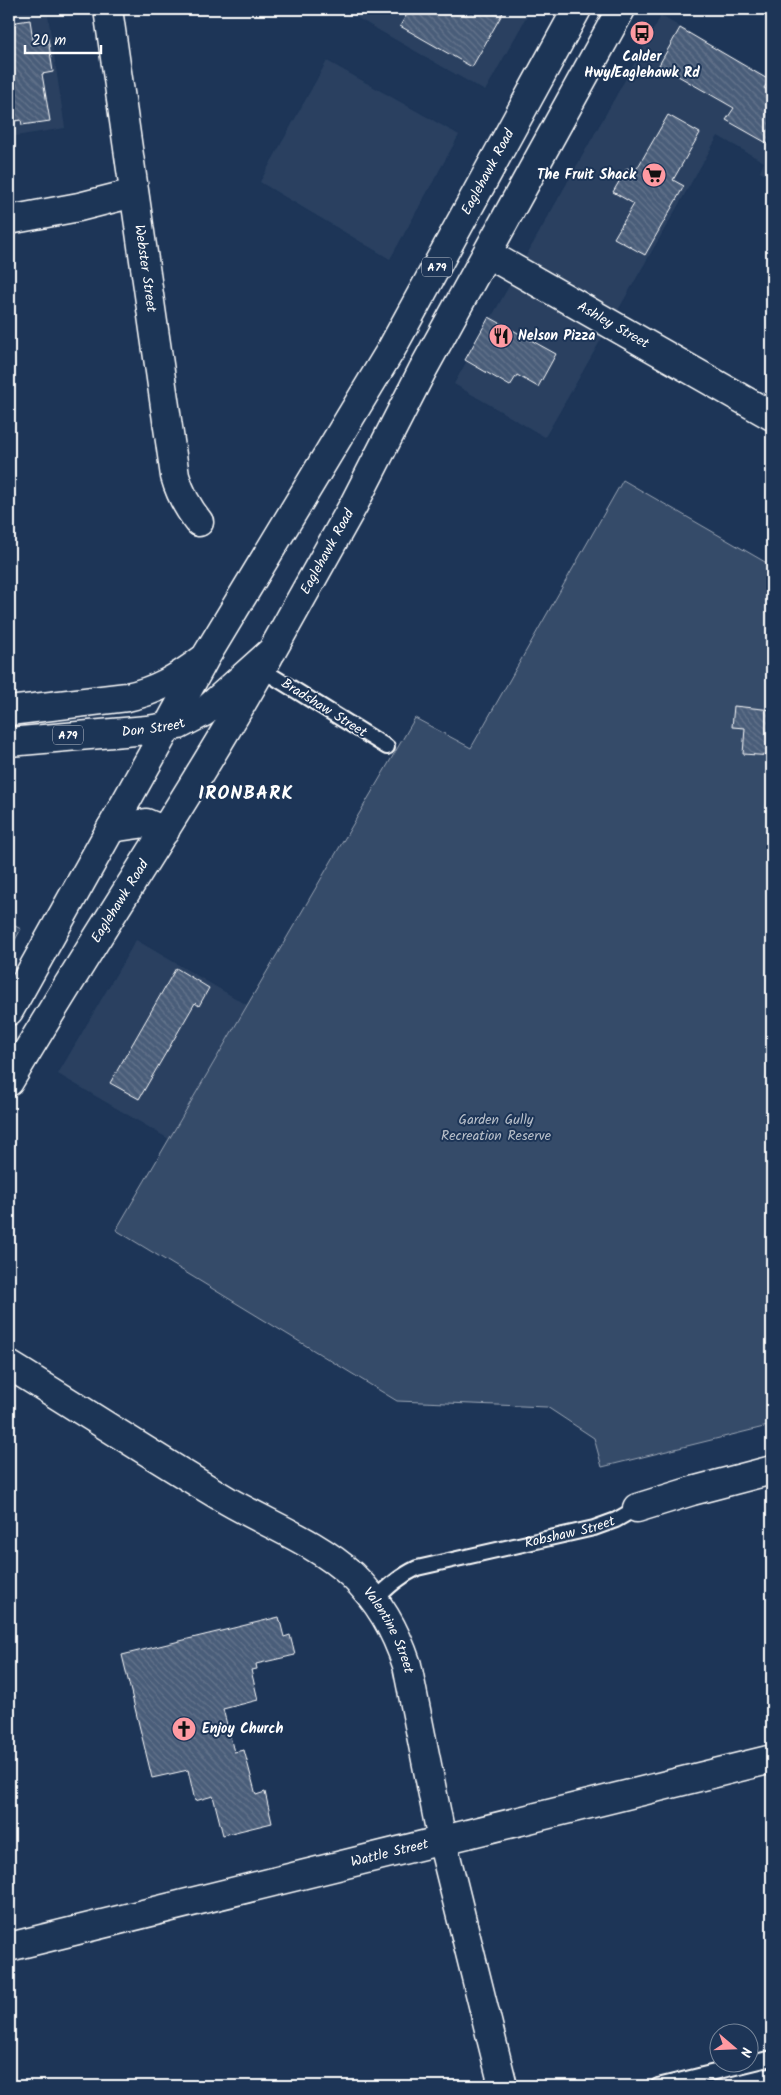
<svg xmlns="http://www.w3.org/2000/svg" width="781" height="2095" font-family="Kalam,sans-serif">
	<defs>
		<pattern id="building-back-hatch" width="6" height="6" patternUnits="userSpaceOnUse" patternTransform="scale(1.25)"><rect width="6" height="6" fill="#4a5d79"/><path d="M-1 5l2 2M0 0l6 6M5-1l2 2" fill="none" stroke="#65758d"/></pattern>
	</defs>
	<rect width="100%" height="100%" fill="#1d3557"/>
	<filter id="ink" filterUnits="userSpaceOnUse"><feTurbulence type="fractalNoise" baseFrequency=".02" numOctaves="2"/><feDisplacementMap in="SourceGraphic" scale="10" xChannelSelector="R" yChannelSelector="G"/><feConvolveMatrix kernelMatrix="1 2 1 2 8 2 1 2 1" color-interpolation-filters="sRGB"/></filter>
	<g filter="url(#ink)">
		<g fill="#2a4161">
			<path d="M9,9H47L65,128L9,137Z"/>
			<path d="M342,9H531L485,91Z"/>
			<path d="M661,16L772,80V179L760,172L764,162L718,136L545,437L454,384Z"/>
			<path d="M327,61L459,135L390,259L260,182Z"/>
			<path d="M136,940L247,1005L169,1139L58,1074Z"/>
		</g>
		<g fill="#364b69" stroke="#9aa5b4">
			<path d="M623,480L772,566V1425L602,1467L594,1438L547,1407L397,1401L116,1230L415,718L471,748Z"/>
			<path d="M9,923L21,929L9,951Z"/>
		</g>
		<g fill="url(#building-back-hatch)" stroke="#fff">
			<path d="M410,9H505L472,67L400,26Z"/>
			<path d="M30,20L33,40L48,38L53,72L42,74L50,121L22,125L21,120L9,122V23Z"/>
			<path d="M680,28L769,80L764,88L772,93V146L726,120L734,108L659,65Z"/>
			<path d="M668,115L700,133L673,180L684,186L645,255L614,238L634,204L613,192L627,168L635,172Z"/>
			<path d="M489,317L556,354L538,387L517,375L510,386L465,360Z"/>
			<path d="M734,706L772,710V756L743,754L745,728L732,727Z"/>
			<path d="M176,968L209,988L199,1006L195,1003L139,1099L110,1083Z"/>
			<path d="M279,1617L284,1637L290,1635L295,1655L256,1664L257,1669L251,1670L258,1700L223,1709L234,1752L244,1750L256,1795L265,1792L272,1823L223,1835L213,1796L195,1801L188,1770L152,1778L122,1655Z"/>
		</g>
		<g fill="none" stroke-linecap="round" stroke-linejoin="round">
			<defs>
				<g id="lane">
					<path d="M261,669L387,747"/>
					<path id="s1" d="M375,1600C388,1587 400,1576 417,1568L594,1528L616,1520L637,1508"/>
					<path d="M658,2086L772,2058"/>
				</g>
				<g id="street">
					<path id="s2" d="M108,9L175,476C180,494 187,507 199,522"/>
					<path d="M9,220L79,207L134,193"/>
					<path id="s3" d="M488,254L772,416"/>
					<path id="s4" d="M9,1365C82,1410 154,1457 228,1501C268,1524 319,1544 352,1575C379,1601 395,1629 407,1665L442,1840L503,2086"/>
					<path d="M637,1508L692,1491L772,1470"/>
					<path id="s5" d="M9,1947L772,1759"/>
				</g>
				<g id="secondary">
					<path d="M111,828L146,823L165,831"/>
					<path d="M9,1011L167,728"/>
					<path id="s6" d="M9,1082C93,939 187,802 269,656"/>
				</g>
				<g id="highway">
					<path d="M9,711L127,697C156,691 178,678 202,660"/>
					<path id="s7" d="M167,728L205,658L392,348L577,9"/>
					<path id="s8" d="M9,742L147,730L179,725L204,712L272,651L354,504L422,371L621,9"/>
				</g>
			</defs>
			<use href="#lane" stroke="#fff" stroke-width="18"/>
			<use href="#street" stroke="#fff" stroke-width="31"/>
			<use href="#secondary" stroke="#fff" stroke-width="31"/>
			<use href="#highway" stroke="#fff" stroke-width="31"/>
			<use href="#lane" stroke="#1d3557" stroke-width="14"/>
			<use href="#street" stroke="#1d3557" stroke-width="28"/>
			<use href="#secondary" stroke="#1d3557" stroke-width="28"/>
			<use href="#highway" stroke="#1d3557" stroke-width="28"/>
		</g>
	</g>
	<defs>
		<symbol id="bus-disc" viewBox="-11 -11 22 22"><circle r="9.5" fill="#ff9aa2" stroke="#1d3557"/><path d="M-5-6H5V4H4V6H2V4H-2V6H-4V4H-5ZM-3.5-4V0h7V-4ZM-3.5 1.2v1.5H-2V1.2ZM2 1.2v1.5H3.5V1.2Z" fill="#111"/></symbol>
		<symbol id="supermarket-disc" viewBox="-11 -11 22 22"><circle r="9.5" fill="#ff9aa2" stroke="#1d3557"/><path d="M-6-5.5h2.5l.6 2H6L4.5 2H-2.5L-4.4-4H-6ZM-1.5 3.2a1.3 1.3 0 1 0 .1 0ZM3 3.2a1.3 1.3 0 1 0 .1 0Z" fill="#111"/></symbol>
		<symbol id="restaurant-disc" viewBox="-11 -11 22 22"><circle r="9.5" fill="#ff9aa2" stroke="#1d3557"/><path d="M-5-6h1v4h1v-4h1v4h1v-4h1v5L-1.5 .5V6h-2V.5L-5-1ZM5-6V6H3V1.5H1.5Q1.5-4 5-6Z" fill="#111"/></symbol>
		<symbol id="church-disc" viewBox="-11 -11 22 22"><circle r="9.5" fill="#ff9aa2" stroke="#1d3557"/><path d="M-1.2-6h2.4v3.5h3.3v2.4h-3.3V6h-2.4V-.1h-3.3v-2.4h3.3Z" fill="#111"/></symbol>
	</defs>
	<g fill-rule="evenodd">
		<use href="#bus-disc" x="628" y="19" width="28" height="28"/>
		<use href="#supermarket-disc" x="640" y="161" width="28" height="28"/>
		<use href="#restaurant-disc" x="487" y="322" width="28" height="28"/>
		<use href="#church-disc" x="170" y="1715" width="28" height="28"/>
	</g>
	<g text-anchor="middle" dominant-baseline="central" stroke-width="4" stroke-linejoin="round" paint-order="stroke">
		<g fill="#1d3557" stroke="#bbc2cd" stroke-width="1">
			<rect x="422" y="257.5" width="30" height="19" rx="4"/>
			<rect x="53" y="725.5" width="30" height="19" rx="4"/>
		</g>
		<g font-size="12" font-weight="bold" fill="#fff">
			<text x="437" y="267">A79</text>
			<text x="68" y="735">A79</text>
		</g>
		<g font-size="14" font-weight="bold" fill="#fff" stroke="#1d3557" text-anchor="start">
			<text x="642" y="57" text-anchor="middle">Calder<tspan x="642" dy="16">Hwy/Eaglehawk Rd</tspan></text>
			<text x="636" y="175" text-anchor="end">The Fruit Shack</text>
			<text x="518" y="336">Nelson Pizza</text>
			<text x="202" y="1729">Enjoy Church</text>
		</g>
		<g font-size="14" fill="#fff" stroke="#1d3557">
			<text stroke="none"><textPath href="#s7" startOffset="642">Eaglehawk Road</textPath></text>
			<text stroke="none"><textPath href="#s2" startOffset="262">Webster Street</textPath></text>
			<text stroke="none"><textPath href="#s3" startOffset="144">Ashley Street</textPath></text>
			<text stroke="none"><textPath href="#s8" startOffset="404">Eaglehawk Road</textPath></text>
			<text transform="translate(324 708) rotate(32)">Bradshaw Street</text>
			<text stroke="none"><textPath href="#s8" startOffset="145">Don Street</textPath></text>
			<text stroke="none"><textPath href="#s6" startOffset="212">Eaglehawk Road</textPath></text>
			<text stroke="none"><textPath href="#s1" startOffset="210">Robshaw Street</textPath></text>
			<text stroke="none"><textPath href="#s4" startOffset="470">Valentine Street</textPath></text>
			<text stroke="none"><textPath href="#s5" startOffset="392">Wattle Street</textPath></text>
		</g>
		<g font-size="14" fill="#b9c0ca" stroke="#1d3557">
			<text x="496" y="1120">Garden Gully<tspan x="496" dy="16">Recreation Reserve</tspan></text>
		</g>
		<g font-size="19" font-weight="bold" letter-spacing="1" fill="#fff" stroke="#1d3557">
			<text x="246" y="794">IRONBARK</text>
		</g>
	</g>
	<rect width="781" height="2095" fill="none" stroke="#1d3557" stroke-width="30"/>
	<rect x="15" y="15" width="751" height="2065" fill="none" stroke="#fff" stroke-width="2" filter="url(#ink)"/>
	<g transform="translate(734 2048) rotate(109)"><circle r="24" fill="#1d3557" stroke="#77869a"/>
	<path d="M0-4L9 19L0 12L-9 19Z" fill="#ff9aa2"/>
	<text y="-8" font-size="14" font-weight="bold" text-anchor="middle" fill="#ffffff">N</text>
	</g>
	<path d="M25 45v8h76v-8" fill="none" stroke="#ffffff" stroke-width="2.5"/>
	<text x="32" y="45" font-size="15" fill="#ffffff" stroke="#1d3557" stroke-width="4" paint-order="stroke">20 m</text>
</svg>
